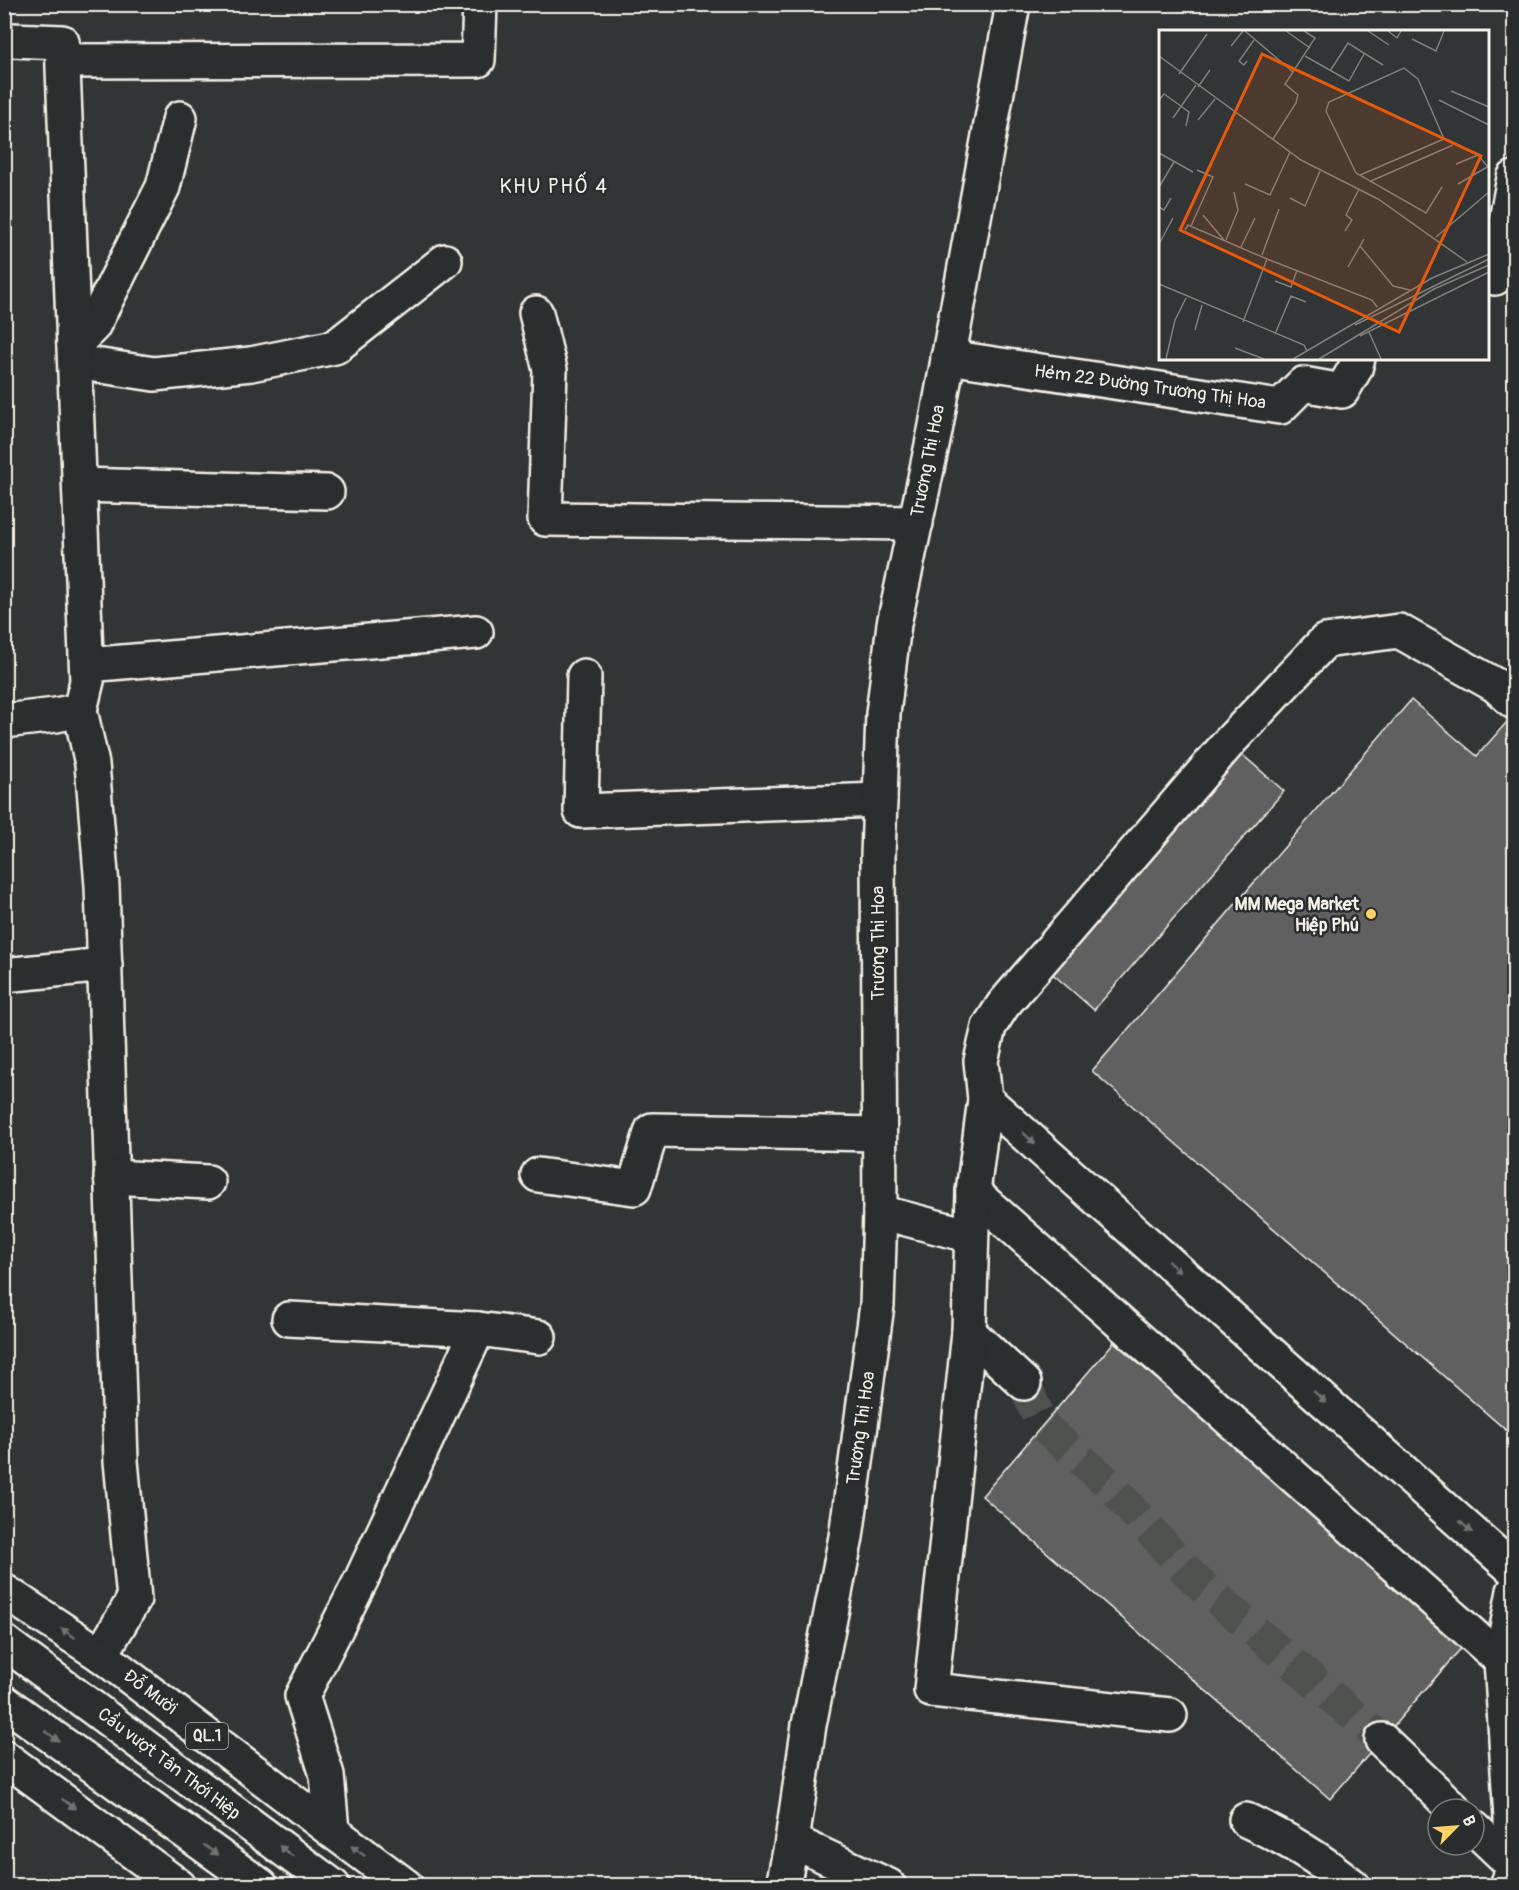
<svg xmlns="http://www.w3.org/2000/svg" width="1519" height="1890" font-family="Pangolin,sans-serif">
	<rect width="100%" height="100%" fill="#323535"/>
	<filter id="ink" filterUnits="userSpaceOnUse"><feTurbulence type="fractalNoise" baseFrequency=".0167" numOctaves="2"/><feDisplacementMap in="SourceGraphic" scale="12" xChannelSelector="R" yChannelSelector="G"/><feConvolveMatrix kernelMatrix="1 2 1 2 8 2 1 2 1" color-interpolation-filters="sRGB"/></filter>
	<g filter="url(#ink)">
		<g fill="#5f605f" stroke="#f4f1e8" stroke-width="1.5">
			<path d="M1411,700L1477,756L1513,715L1514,716V1437L1092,1071Z"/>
			<path d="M1237,750L1284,791L1094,1010L1047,969Z"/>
			<path d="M1114,1342L1463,1646L1330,1799L982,1496Z"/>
		</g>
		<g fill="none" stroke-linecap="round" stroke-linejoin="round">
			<path stroke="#4f5150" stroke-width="33" stroke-dasharray="33 16" stroke-linecap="butt" d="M1024,1383L1042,1425L1107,1482L1192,1577L1382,1740"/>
			<defs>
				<g id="minor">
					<path d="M64,61L478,60L480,4"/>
					<path d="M1495,278L1514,178"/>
					<path d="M536,313L550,370L545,519L916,523"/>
					<path d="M74,345L93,326L163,187L180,118"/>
					<path d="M948,357L1280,407L1303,384L1342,391L1355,369L1358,358"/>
					<path d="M75,362L154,374L251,364L335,347L445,261"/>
					<path d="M80,485L327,492"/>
					<path d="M87,665L476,632"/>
					<path d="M584,676L581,811L880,800"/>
					<path d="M80,710L92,764L102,886L121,1461L134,1599L101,1655"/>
					<path d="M4,721L56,715L80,710L87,681L62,42L11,40"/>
					<path d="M4,975L105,965"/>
					<path d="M985,1099L1514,1570"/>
					<path d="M538,1175L634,1188L652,1130L879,1134"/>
					<path d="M111,1177L208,1182"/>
					<path d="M973,1192L1501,1660"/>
					<path d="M880,1212L971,1236"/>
					<path d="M289,1319L478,1329L539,1337"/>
					<path d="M969,1332L1024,1383"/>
					<path d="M1170,1715L931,1690L969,1332L973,1192L985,1099L981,1061L989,1027L1003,1005L1231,740L1325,641L1399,631L1495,685L1514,702"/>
					<path d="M1382,1740L1454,1809"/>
					<path d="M1246,1820C1287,1839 1318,1857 1353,1886"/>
					<path d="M1474,1828L1514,1866"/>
					<path d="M332,1831L327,1775L302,1696L362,1578L478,1329"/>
					<path d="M792,1841L889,1886"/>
					<path d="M783,1886L792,1841L809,1725L846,1537L877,1305L880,1212L878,856L883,714L894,624L935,431L1013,4"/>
					<path d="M1507,1886L1514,1866L1501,1660L1514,1591"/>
				</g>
				<g id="highway">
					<path d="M4,1591L101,1655L332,1831L406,1886"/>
					<path d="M4,1642L333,1886"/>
					<path d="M4,1702L261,1886"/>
					<path d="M4,1757L179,1886"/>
				</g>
			</defs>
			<use href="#minor" stroke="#f4f1e8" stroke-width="38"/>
			<use href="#highway" stroke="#f4f1e8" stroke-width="38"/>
			<use href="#minor" stroke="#2a2d2e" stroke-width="33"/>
			<use href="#highway" stroke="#2a2d2e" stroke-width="33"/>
		</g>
		<defs><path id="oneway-solid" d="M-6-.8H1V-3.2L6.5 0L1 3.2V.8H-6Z" transform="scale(1.5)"/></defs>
		<g fill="#71726f">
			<use href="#oneway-solid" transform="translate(1029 1138) rotate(42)"/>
			<use href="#oneway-solid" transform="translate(1174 1267) rotate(42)"/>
			<use href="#oneway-solid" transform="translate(1320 1397) rotate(42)"/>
			<use href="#oneway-solid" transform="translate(1466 1527) rotate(42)"/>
			<use href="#oneway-solid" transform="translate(68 1633) rotate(-146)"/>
			<use href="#oneway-solid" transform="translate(52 1736) rotate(36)"/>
			<use href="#oneway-solid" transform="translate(69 1804) rotate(36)"/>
			<use href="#oneway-solid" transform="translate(211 1850) rotate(36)"/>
			<use href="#oneway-solid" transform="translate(286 1851) rotate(-143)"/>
			<use href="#oneway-solid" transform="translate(358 1851) rotate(-144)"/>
		</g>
	</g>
	<circle fill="#ffd166" stroke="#2a2d2e" stroke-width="2" cx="1371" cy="914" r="6"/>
	<g text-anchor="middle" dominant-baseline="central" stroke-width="5" stroke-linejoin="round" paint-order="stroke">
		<rect fill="#2a2d2e" stroke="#b7b6b0" stroke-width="1.5" x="186" y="1723" width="42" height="26" rx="4.5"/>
		<g font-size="16" font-weight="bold" fill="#f4f1e8">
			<text x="207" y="1736">QL.1</text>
		</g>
		<g font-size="18" fill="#f4f1e8" stroke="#2a2d2e">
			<text transform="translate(1150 387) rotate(8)">Hẻm 22 Đường Trương Thị Hoa</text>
			<text transform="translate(928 461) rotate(-79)">Trương Thị Hoa</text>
			<text transform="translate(878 943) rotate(-90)">Trương Thị Hoa</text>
			<text transform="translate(861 1428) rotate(-82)">Trương Thị Hoa</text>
			<text transform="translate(150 1692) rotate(37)">Đỗ Mười</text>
			<text transform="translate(169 1764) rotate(37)">Cầu vượt Tân Thới Hiệp</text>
		</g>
		<g font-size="18" font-weight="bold" fill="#f4f1e8" stroke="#2a2d2e" text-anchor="end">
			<text x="1359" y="904">MM Mega Market<tspan x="1359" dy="21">Hiệp Phú</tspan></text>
		</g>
		<g font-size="20" letter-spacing="1.5" fill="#f4f1e8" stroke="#2a2d2e">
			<text x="554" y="186">KHU PHỐ 4</text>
		</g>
	</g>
	<g transform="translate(1159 30)">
		<rect width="330" height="330" fill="#323535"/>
		<path fill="none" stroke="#80807d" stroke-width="1.5" d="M86,1L134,42M127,1L151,18M209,1L230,15M229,1L238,8L242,1M253,9L277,21L285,1M72,16L84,1M0,26L142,130L219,169L308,232M146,26L190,51L205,24M88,31L85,35L80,31L95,10M171,41L189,13L224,35M20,44L48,4M39,57L51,40M292,61L330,77M0,70L5,64L30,82L27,96M280,70L330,95M14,88L37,55M39,90L56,69M114,109L137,73L139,65L126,54L156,8L145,1M0,123L34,142M297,134L319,125M201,145L285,109M212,151L294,115M86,154L111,165L131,122M299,154L330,136M0,157L15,132M283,157L267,183L197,143L167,81L170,72L245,38L259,49L285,109L319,125L329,137M131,168L146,176L161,141M0,177L5,180L12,168M44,185L65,210M32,196L54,147L38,140M26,200L29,195L108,229L84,292M186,201L193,190L187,185L200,159M277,207L330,162M67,210L79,180L75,162M0,214L14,188M201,216L234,256L251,260M82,217L96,188M103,225L120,179M108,229L213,270L218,277M189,237L205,209M116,251L132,257L138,240M0,254L145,315L148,321M196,295L330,229M36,300L43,275M210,302L222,329M116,304L132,266L147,272M201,306L330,242M76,318L105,329M7,329L16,290L27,268M134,329L273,248L330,224M160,329L275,259L330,235"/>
		<path fill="#e8590c" fill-opacity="0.15" stroke="#e8590c" stroke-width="3" d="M103,24L322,126L240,302L21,200Z"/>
		<rect width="330" height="330" fill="none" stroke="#f4f1e8" stroke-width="3"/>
	</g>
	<rect width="1519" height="1890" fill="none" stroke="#2a2d2e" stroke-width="24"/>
	<rect x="12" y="12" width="1495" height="1866" fill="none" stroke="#f4f1e8" stroke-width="2" filter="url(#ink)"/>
	<g transform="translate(1456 1827) rotate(65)"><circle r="28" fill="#2a2d2e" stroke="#7b7b78" stroke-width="1.5"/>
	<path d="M0-4.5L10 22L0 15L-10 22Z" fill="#ffd166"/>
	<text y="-9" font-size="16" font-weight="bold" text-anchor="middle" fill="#f4f1e8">B</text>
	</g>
</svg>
